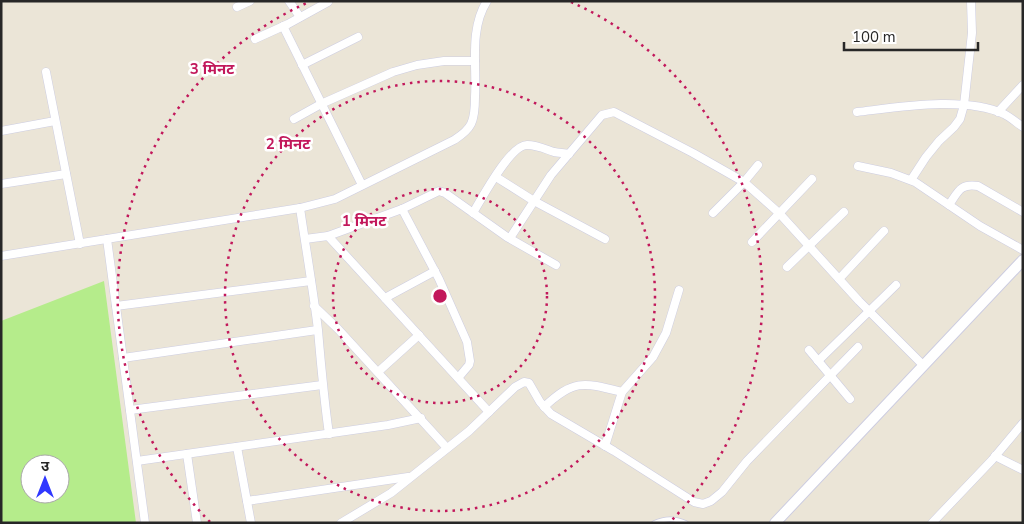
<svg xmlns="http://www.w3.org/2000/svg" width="1024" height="524" font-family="'Nunito Sans','Noto Sans Devanagari',sans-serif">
	<rect width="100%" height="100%" fill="#ebe5d7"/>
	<path fill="#b5ec8b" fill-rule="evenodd" d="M104,281L136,523H1V321ZM30,464H60V494H30Z"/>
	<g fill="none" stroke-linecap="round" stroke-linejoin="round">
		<defs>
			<path id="lane" d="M654,523C666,518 674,518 686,523"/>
			<g id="street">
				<path d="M289,1L300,17"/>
				<path d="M237,7L250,1"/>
				<path d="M283,26L362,185"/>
				<path d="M255,39L288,24L328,2"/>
				<path d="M302,65L358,37"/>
				<path d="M46,72L80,244"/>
				<path d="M857,112C900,107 964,96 1004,114C1010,117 1017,123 1023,127"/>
				<path d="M998,112L1023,85"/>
				<path d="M294,119L321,104L393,72L417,65L444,61H475"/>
				<path d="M1,131L55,121"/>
				<path d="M858,166L891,173L915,182L980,226L1023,250"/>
				<path d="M496,177L534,201L605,239"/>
				<path d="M911,180L926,157L939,141L954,127L960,119L964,105L972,33L971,1"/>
				<path d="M1,184L66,174"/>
				<path d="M949,205C958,192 960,183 978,186L1023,212"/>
				<path d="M300,208C306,249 313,289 318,330C321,365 324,400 329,434"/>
				<path d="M402,209L439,279L467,342L470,361L469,365L458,378"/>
				<path d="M473,213C482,198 510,145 527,145C537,145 545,149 554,152C559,153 564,153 569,154"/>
				<path d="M713,213L744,182L758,165"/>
				<path d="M328,236L489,412"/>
				<path d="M510,238L551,175L602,115L614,112L693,153L744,182L779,213L859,301L923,365"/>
				<path d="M107,239L145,523"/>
				<path d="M305,239L328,236L402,209L439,191L445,193L507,237L556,265"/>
				<path d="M752,242L812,179"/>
				<path d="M1,256L300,208L335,199L454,140C460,136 467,132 471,124C475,116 475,106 475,97C477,67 469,29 487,1"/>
				<path d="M787,267L844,212"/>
				<path d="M839,279L884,231"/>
				<path d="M385,298L435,271"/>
				<path d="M116,306L311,281"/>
				<path d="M314,306L338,329L447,448"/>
				<path d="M809,350L850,399"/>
				<path d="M123,358L317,330"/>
				<path d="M818,361L896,285"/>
				<path d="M378,372L419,335"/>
				<path d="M544,407C574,379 583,382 622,392"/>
				<path d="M130,410L322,385"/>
				<path d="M605,446L622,392L653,357L666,333L679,290"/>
				<path d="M237,447L251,523"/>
				<path d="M187,454L197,523"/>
				<path d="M995,456L1023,470"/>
				<path d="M137,461L388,425L421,418"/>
				<path d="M247,501L408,477"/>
				<path d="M341,523L391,493L469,431L515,387L524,382L529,383L540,402L551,414L614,451L694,502L703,504L711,501L722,492L747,461L858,347"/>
				<path d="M932,523L992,460L1023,423"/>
			</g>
			<path id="secondary" d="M775,523L1023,260"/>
		</defs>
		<use href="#lane" stroke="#cdcde1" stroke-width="5.5"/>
		<use href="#street" stroke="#cdcde1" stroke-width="9"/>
		<use href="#secondary" stroke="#cdcde1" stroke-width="12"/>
		<use href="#lane" stroke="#fff" stroke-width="4"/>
		<use href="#street" stroke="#fff" stroke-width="8"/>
		<use href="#secondary" stroke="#fff" stroke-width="10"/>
	</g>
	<g fill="none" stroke="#c2185b" stroke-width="2.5" stroke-dasharray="2.5 5">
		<circle cx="440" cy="296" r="107"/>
		<circle cx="440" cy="296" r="215"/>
		<path d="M210 522A322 322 0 0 1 309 2M571 2A322 322 0 0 1 670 522"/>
	</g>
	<circle cx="440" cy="296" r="8" fill="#c2185b" stroke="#fff" stroke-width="2.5"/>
	<g font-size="15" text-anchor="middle" font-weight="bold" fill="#c2185b" stroke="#fff" stroke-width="5" stroke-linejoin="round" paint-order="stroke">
		<text x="212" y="74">3 मिनट</text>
		<text x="288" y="149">2 मिनट</text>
		<text x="364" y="226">1 मिनट</text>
	</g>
	<rect width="1024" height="524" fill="none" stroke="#272727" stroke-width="5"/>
	<g transform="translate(45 479)"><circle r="24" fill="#ffffff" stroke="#a9a9a9"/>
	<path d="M0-4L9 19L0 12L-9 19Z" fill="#3038ff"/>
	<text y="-8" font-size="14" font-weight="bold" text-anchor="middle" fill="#272727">उ</text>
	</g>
	<path d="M844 42v8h134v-8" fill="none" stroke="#272727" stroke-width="2.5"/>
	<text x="852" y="42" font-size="15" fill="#272727" stroke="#ffffff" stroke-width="4" paint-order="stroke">100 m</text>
</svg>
